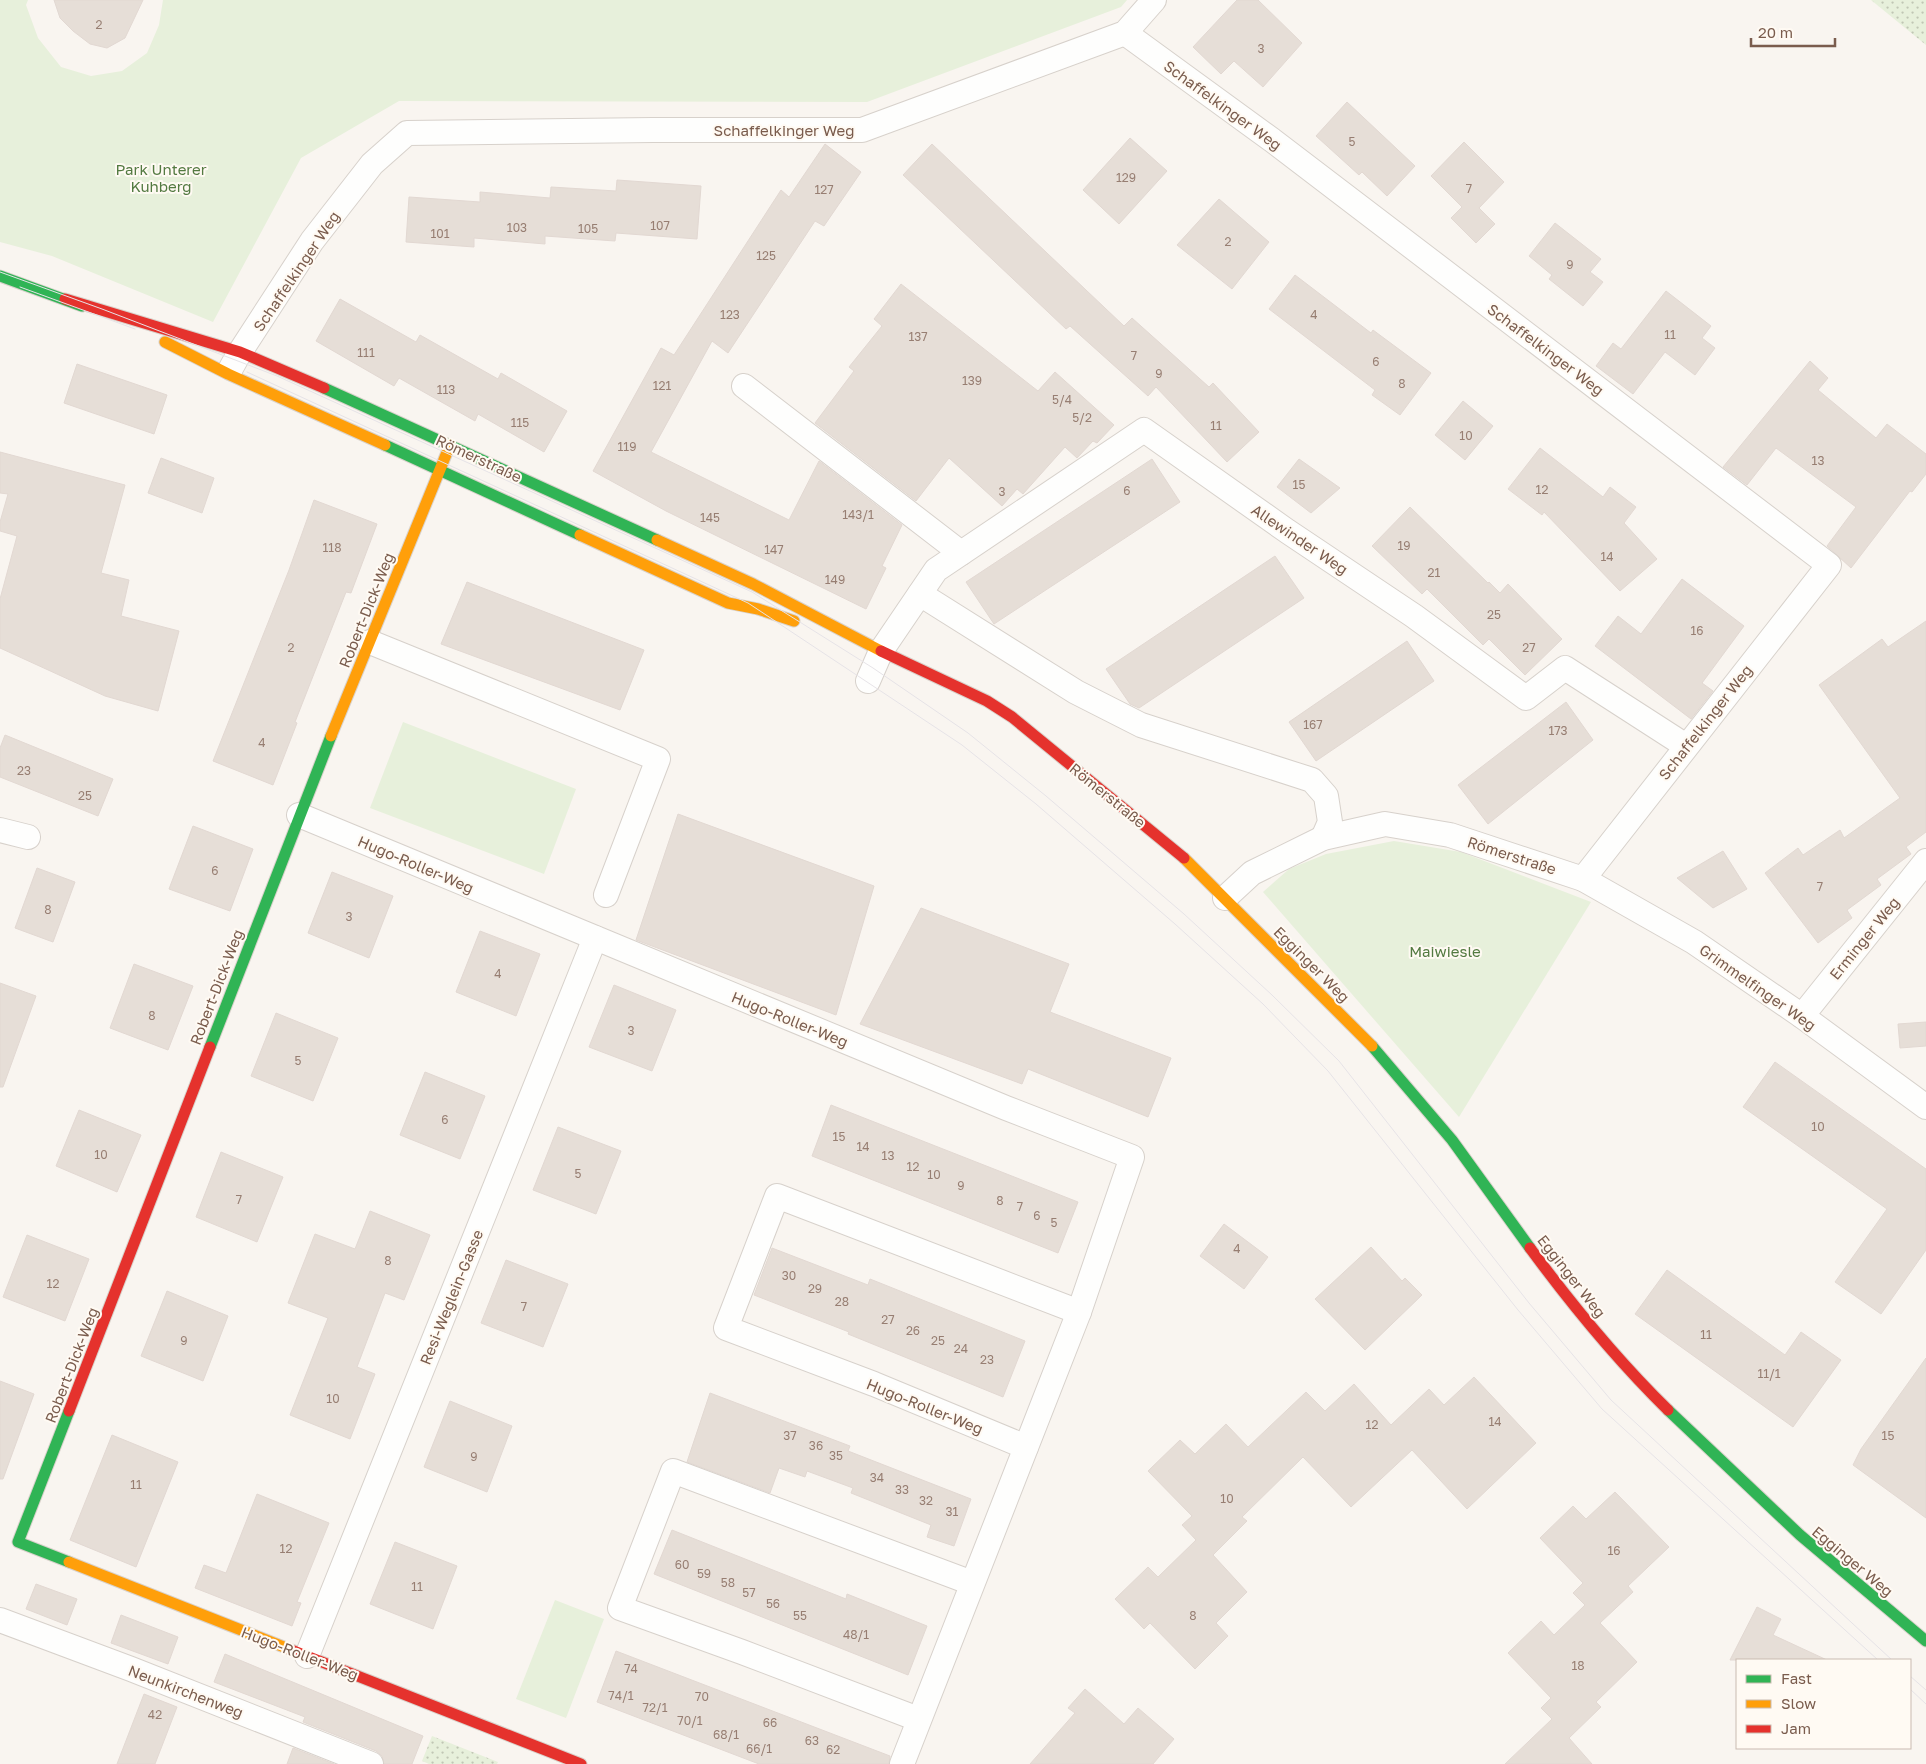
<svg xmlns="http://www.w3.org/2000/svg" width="1926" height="1764" font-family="'Golos Text',sans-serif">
	<defs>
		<pattern id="garden-dots" width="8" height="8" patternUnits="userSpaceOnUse" patternTransform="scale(1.25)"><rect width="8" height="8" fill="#e7f0db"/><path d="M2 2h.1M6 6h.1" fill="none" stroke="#c0c6b4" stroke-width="1.8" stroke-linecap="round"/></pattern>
	</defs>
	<rect width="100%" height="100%" fill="#f9f5f0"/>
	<g fill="#e7f0db">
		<path d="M0,0H28L26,5L38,38L61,67L91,76L122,71L147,53L159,25L163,0H1127L1121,7L867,102L399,101L301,158L213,322L52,256L0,242Z"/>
		<path d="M403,722L576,789L544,874L370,808Z"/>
		<path d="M1394,841L1461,852L1591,902L1459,1117L1263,892L1289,869L1326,854Z"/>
		<path d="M555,1600L604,1619L566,1718L516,1699Z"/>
	</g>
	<g fill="url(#garden-dots)">
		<path d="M1871,0H1926V45Z"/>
		<path d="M432,1736L498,1762L497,1764H429L422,1761Z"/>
	</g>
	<g fill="#e6ded7" stroke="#e2d8d2">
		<path d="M54,0H143L125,38L107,48L90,44L73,31L60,18Z"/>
		<path d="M1237,0H1258L1302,43L1263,87L1234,61L1221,74L1193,47Z"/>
		<path d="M1347,102L1415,166L1387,196L1362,172L1359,175L1316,136Z"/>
		<path d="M1130,138L1167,171L1119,224L1083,190Z"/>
		<path d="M1464,142L1504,182L1479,208L1495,224L1476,243L1451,218L1462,207L1431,176Z"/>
		<path d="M825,144L861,172L824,226L815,221L728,353L712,341L651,452L789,520L819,461L902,525L882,566L886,568L866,609L666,511L593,471L661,348L674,355L781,190L789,197Z"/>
		<path d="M932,144L1124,326L1132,318L1209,387L1213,383L1259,432L1227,462L1156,387L1148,396L1070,326L1066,329L903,175Z"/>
		<path d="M617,180L701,186L697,239L616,233L615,241L545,236V244L474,238V247L406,242L409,197L480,202V192L550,198L551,187L616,191Z"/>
		<path d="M1219,199L1269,242L1232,289L1177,245Z"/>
		<path d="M1555,223L1601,259L1590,272L1603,282L1583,306L1549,279L1552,275L1529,256Z"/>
		<path d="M1295,275L1371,333L1373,330L1431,373L1400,415L1372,395L1375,390L1269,309Z"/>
		<path d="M901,284L1038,391L1055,372L1114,425L1097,443L1093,441L1077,458L1065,447L1023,494L1017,489L1002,506L949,458L916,501L815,423L854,371L849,367L882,326L874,319Z"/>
		<path d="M1666,291L1711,326L1702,338L1715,348L1695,375L1665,352L1633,394L1596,366L1613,343L1621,349Z"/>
		<path d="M340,299L416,342L420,335L498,379L501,373L567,411L544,452L478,414L475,421L399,378L394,386L316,341Z"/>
		<path d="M1810,361L1828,378L1818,390L1876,438L1887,424L1926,454V474L1912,492L1910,491L1851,568L1827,546L1856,507L1776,448L1747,485L1723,467Z"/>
		<path d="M77,364L167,395L154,434L64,403Z"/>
		<path d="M1463,401L1493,426L1465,460L1435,435Z"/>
		<path d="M1540,448L1603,497L1610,487L1636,507L1624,523L1657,559L1620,591L1544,512L1542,515L1508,489Z"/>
		<path d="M0,452L125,485L101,573L129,580L121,616L179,631L158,711L105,696L0,648V599L17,536L0,531V522L8,494L0,493Z"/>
		<path d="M161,458L214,478L202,513L148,493Z"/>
		<path d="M1152,459L1180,502L994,624L966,582Z"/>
		<path d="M1299,459L1340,488L1311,513L1277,487Z"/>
		<path d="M314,500L377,524L351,593L346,592L295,722L297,723L273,785L213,761L289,570Z"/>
		<path d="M1410,507L1488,583L1489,582L1500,593L1508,584L1562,639L1525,675L1489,639L1483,645L1427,589L1422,594L1372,546Z"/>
		<path d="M1275,556L1304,598L1139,708L1130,704L1106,669Z"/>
		<path d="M1682,579L1744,626L1702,683L1713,691L1691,719L1595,646L1618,616L1641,634Z"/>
		<path d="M467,582L644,650L620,710L441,644Z"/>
		<path d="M1926,621V832L1906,847L1911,854L1877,879L1881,885L1847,910L1852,918L1818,943L1765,873L1798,848L1803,855L1840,830L1844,838L1900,798L1819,685L1882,639L1888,647Z"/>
		<path d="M1407,641L1434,681L1316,761L1289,722Z"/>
		<path d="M1566,702L1593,740L1488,824L1458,785Z"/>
		<path d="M5,735L113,779L98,816L0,777V748Z"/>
		<path d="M678,814L874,886L836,1015L636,940Z"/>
		<path d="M193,826L253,849L230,911L169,889Z"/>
		<path d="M1723,851L1747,889L1713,908L1677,878Z"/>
		<path d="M37,868L75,882L53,942L15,928Z"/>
		<path d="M332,872L393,896L369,958L308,933Z"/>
		<path d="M921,908L1069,964L1050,1012L1171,1058L1148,1117L1028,1069L1022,1084L860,1024Z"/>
		<path d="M480,931L540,954L516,1016L456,992Z"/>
		<path d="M134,964L193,986L168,1050L110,1028Z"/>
		<path d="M0,983L36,996L3,1087H0Z"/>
		<path d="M614,985L676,1010L652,1071L589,1047Z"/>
		<path d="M276,1013L338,1038L313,1101L251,1076Z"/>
		<path d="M1926,1022V1046L1900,1048L1898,1024Z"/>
		<path d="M1775,1062L1926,1169V1250L1881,1314L1835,1282L1887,1209L1743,1107Z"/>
		<path d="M425,1072L485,1096L460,1159L400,1135Z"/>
		<path d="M831,1105L1078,1202L1058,1253L812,1156Z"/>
		<path d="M79,1110L141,1135L117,1192L56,1166Z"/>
		<path d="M558,1127L621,1151L596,1214L533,1190Z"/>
		<path d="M221,1152L283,1177L257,1242L196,1217Z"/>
		<path d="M370,1211L430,1235L404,1300L385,1293L357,1367L375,1374L350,1439L290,1415L328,1318L288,1303L315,1234L355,1249Z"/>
		<path d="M1224,1224L1268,1257L1244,1289L1200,1256Z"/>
		<path d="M27,1235L89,1259L65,1321L3,1297Z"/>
		<path d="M1371,1247L1402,1281L1405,1278L1422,1295L1365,1350L1315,1299Z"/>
		<path d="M772,1248L868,1285L870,1279L1025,1341L1003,1397L848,1334L849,1332L754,1295Z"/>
		<path d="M506,1260L568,1284L543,1347L481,1323Z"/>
		<path d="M1667,1270L1785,1355L1801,1332L1841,1360L1793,1427L1635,1314Z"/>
		<path d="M167,1291L228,1316L203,1381L141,1356Z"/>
		<path d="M1926,1358V1518L1853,1465L1861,1449Z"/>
		<path d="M1474,1377L1536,1443L1467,1509L1412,1450L1351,1507L1303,1457L1242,1517L1247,1521L1213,1555L1247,1592L1216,1623L1228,1636L1195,1669L1150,1623L1144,1629L1115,1599L1148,1567L1158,1577L1196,1540L1182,1525L1192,1516L1148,1471L1180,1440L1195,1454L1226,1424L1248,1447L1306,1392L1325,1411L1354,1384L1391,1425L1429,1389L1444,1405Z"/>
		<path d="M0,1381L34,1394L3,1479H0Z"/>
		<path d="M710,1393L850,1446L848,1451L971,1499L954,1546L927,1537L931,1525L851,1493L853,1488L807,1471L805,1477L779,1468L770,1493L687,1462Z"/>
		<path d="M450,1401L512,1426L487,1492L424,1467Z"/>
		<path d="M112,1435L178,1462L136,1567L70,1540Z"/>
		<path d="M1615,1492L1669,1547L1628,1586L1633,1592L1600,1623L1637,1662L1596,1702L1601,1707L1569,1738L1592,1764H1505L1552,1719L1541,1708L1551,1698L1508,1653L1541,1621L1554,1635L1585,1605L1573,1593L1583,1583L1540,1538L1573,1506L1586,1519Z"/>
		<path d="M257,1494L329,1523L297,1602L301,1603L292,1626L195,1588L204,1565L226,1573Z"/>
		<path d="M672,1530L846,1599L847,1594L927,1626L908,1675L654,1574Z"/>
		<path d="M395,1542L457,1566L433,1629L370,1604Z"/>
		<path d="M36,1584L77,1599L67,1625L26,1609Z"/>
		<path d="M1757,1607L1781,1619L1773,1635L1827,1660H1730Z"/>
		<path d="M121,1615L178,1637L168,1664L111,1643Z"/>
		<path d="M616,1651L890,1756L889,1764H759L597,1702Z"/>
		<path d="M225,1654L423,1736L412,1764H384L382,1756L376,1751L303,1722L305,1717L214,1682Z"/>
		<path d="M1085,1689L1124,1724L1138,1708L1174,1739L1153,1764H1030L1075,1713L1068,1708Z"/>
		<path d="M144,1694L177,1707L155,1764H117Z"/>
		<path d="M293,1748L334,1764H287Z"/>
	</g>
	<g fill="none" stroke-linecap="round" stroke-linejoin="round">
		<defs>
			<g id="street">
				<path d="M1125,33L1272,140L1829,565L1583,879"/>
				<path d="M231,368L240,352L312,241L372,164L407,133L653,130H862L1125,33L1154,0"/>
				<path d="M744,386L961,553"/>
				<path d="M920,594L1076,692L1141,725L1312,780L1326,796L1330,822L1323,838"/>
				<path d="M370,642L658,759L606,895"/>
				<path d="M868,681L881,651L936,570L1144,430L1287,531L1414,616L1526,698L1565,668L1686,746"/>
				<path d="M299,815L1006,1108L1132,1157L1079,1312L902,1764"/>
				<path d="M0,830L28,837"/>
				<path d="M1225,898L1252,873L1323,838L1385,824L1450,835L1583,879L1613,896L1694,942L1802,1016L1926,1107"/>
				<path d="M1802,1016L1926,861"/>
				<path d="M1026,1447L874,1384L726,1328L777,1196L1079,1312"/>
				<path d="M0,1620L131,1669L371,1764"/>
				<path d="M307,1656L595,938"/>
				<path d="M918,1719L742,1652L620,1608L673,1471L972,1583"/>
			</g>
			<g id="fast">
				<path d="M0,276L82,306"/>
				<path d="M324,388L657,540"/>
				<path d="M385,445L580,535"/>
				<path d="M1372,1046L1452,1140L1530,1248"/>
				<path d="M210,1047L331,736"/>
				<path d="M1668,1410L1800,1535L1926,1641"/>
				<path d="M69,1411L18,1542L69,1562"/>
			</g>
			<g id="slow">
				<path d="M165,342L228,374L385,445"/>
				<path d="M580,535L728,603L758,609L794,621"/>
				<path d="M657,540L753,584L881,651"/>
				<path d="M331,736L450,445"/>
				<path d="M1184,858L1372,1046"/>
				<path d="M69,1562L289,1649"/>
			</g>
			<g id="jam">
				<path d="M65,299L240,352L324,388"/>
				<path d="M881,651L987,701L1012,717L1184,858"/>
				<path d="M1530,1248C1572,1305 1617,1360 1668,1410"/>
				<path d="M69,1411L210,1047"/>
				<path d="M289,1649L581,1764"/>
			</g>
		</defs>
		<use href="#street" stroke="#d7d1cb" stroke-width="26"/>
		<use href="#fast" stroke="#d9d2cb" stroke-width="13"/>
		<use href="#slow" stroke="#d9d2cb" stroke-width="13"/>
		<use href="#jam" stroke="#d9d2cb" stroke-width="13"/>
		<use href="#street" stroke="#fefefd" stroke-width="24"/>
		<use href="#fast" stroke="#30b455" stroke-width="11"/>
		<use href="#slow" stroke="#ff9f0a" stroke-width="11"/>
		<use href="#jam" stroke="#e5322d" stroke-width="11"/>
		<g stroke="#e6e3e7" stroke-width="1">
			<path d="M0,272L102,309L277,376L752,592L873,668L968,733L1046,796L1184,914L1272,995L1339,1061L1529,1303L1611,1400L1892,1660"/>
			<path d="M20,287L135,329"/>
			<path d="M247,372L748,603L962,745L1036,804L1175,924L1263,1004L1328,1071L1518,1310L1602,1409L1878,1660"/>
			<path d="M1910,1676L1926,1690"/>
			<path d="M1910,1689L1926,1704"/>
		</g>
	</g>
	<g text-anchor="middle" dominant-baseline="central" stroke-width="4" stroke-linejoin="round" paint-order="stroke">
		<g font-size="12" fill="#977e72">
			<text x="99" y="24">2</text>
			<text x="1261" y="48">3</text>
			<text x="1352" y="141">5</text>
			<text x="1126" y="177">129</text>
			<text x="1469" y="188">7</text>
			<text x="824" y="189">127</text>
			<text x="660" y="225">107</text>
			<text x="517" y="227">103</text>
			<text x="588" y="228">105</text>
			<text x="440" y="233">101</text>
			<text x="1228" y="241">2</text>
			<text x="766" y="255">125</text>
			<text x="1570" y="264">9</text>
			<text x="730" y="314">123</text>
			<text x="1314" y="314">4</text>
			<text x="1670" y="334">11</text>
			<text x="918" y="336">137</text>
			<text x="366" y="352">111</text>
			<text x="1134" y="355">7</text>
			<text x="1376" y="361">6</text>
			<text x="1159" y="373">9</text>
			<text x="972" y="380">139</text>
			<text x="1402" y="383">8</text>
			<text x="662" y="385">121</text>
			<text x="446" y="389">113</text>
			<text x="1062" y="399">5/4</text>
			<text x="1082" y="417">5/2</text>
			<text x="520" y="422">115</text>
			<text x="1216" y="425">11</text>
			<text x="1466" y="435">10</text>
			<text x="627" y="446">119</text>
			<text x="1818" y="460">13</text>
			<text x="1299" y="484">15</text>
			<text x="1542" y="489">12</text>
			<text x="1127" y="490">6</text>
			<text x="1002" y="491">3</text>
			<text x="858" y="514">143/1</text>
			<text x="710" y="517">145</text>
			<text x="1404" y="545">19</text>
			<text x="332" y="547">118</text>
			<text x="774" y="549">147</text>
			<text x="1607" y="556">14</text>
			<text x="1434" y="572">21</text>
			<text x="835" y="579">149</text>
			<text x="1494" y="614">25</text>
			<text x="1697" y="630">16</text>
			<text x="291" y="647">2</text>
			<text x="1529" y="647">27</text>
			<text x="1313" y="724">167</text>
			<text x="1558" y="730">173</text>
			<text x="262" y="742">4</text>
			<text x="24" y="770">23</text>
			<text x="85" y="795">25</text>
			<text x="215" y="870">6</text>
			<text x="1820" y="886">7</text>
			<text x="48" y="909">8</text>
			<text x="349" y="916">3</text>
			<text x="498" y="973">4</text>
			<text x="152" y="1015">8</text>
			<text x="631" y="1030">3</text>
			<text x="298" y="1060">5</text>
			<text x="445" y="1119">6</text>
			<text x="1818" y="1126">10</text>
			<text x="839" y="1136">15</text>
			<text x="863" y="1146">14</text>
			<text x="101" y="1154">10</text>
			<text x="888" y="1155">13</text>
			<text x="913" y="1166">12</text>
			<text x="578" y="1173">5</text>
			<text x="934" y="1174">10</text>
			<text x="961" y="1185">9</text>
			<text x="239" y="1199">7</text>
			<text x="1000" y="1200">8</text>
			<text x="1020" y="1206">7</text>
			<text x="1037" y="1215">6</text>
			<text x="1054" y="1222">5</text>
			<text x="1237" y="1248">4</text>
			<text x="388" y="1260">8</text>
			<text x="789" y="1275">30</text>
			<text x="53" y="1283">12</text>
			<text x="815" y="1288">29</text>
			<text x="842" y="1301">28</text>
			<text x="524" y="1306">7</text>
			<text x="888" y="1319">27</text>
			<text x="913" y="1330">26</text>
			<text x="1706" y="1334">11</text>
			<text x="184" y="1340">9</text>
			<text x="938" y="1340">25</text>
			<text x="961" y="1348">24</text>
			<text x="987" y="1359">23</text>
			<text x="1769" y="1373">11/1</text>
			<text x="333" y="1398">10</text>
			<text x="1495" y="1421">14</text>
			<text x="1372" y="1424">12</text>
			<text x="790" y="1435">37</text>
			<text x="1888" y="1435">15</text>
			<text x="816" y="1445">36</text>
			<text x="836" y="1455">35</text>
			<text x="474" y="1456">9</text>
			<text x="877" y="1477">34</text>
			<text x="136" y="1484">11</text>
			<text x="902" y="1489">33</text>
			<text x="1227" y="1498">10</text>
			<text x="926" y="1500">32</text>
			<text x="952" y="1511">31</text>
			<text x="286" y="1548">12</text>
			<text x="1614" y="1550">16</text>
			<text x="682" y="1564">60</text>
			<text x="704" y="1573">59</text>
			<text x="728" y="1582">58</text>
			<text x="417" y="1586">11</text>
			<text x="749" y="1592">57</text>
			<text x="773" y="1603">56</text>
			<text x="800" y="1615">55</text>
			<text x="1193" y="1615">8</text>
			<text x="856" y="1634">48/1</text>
			<text x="1578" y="1665">18</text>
			<text x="631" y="1668">74</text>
			<text x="621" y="1695">74/1</text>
			<text x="702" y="1696">70</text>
			<text x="655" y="1707">72/1</text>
			<text x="155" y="1714">42</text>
			<text x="690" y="1720">70/1</text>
			<text x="770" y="1722">66</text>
			<text x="726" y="1734">68/1</text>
			<text x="812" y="1740">63</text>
			<text x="759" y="1748">66/1</text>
			<text x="833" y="1749">62</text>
		</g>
		<g font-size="15" fill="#7a5c4d" stroke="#fffaf3">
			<text transform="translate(1223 105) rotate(36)">Schaffelkinger Weg</text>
			<text x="784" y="130">Schaffelkinger Weg</text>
			<text transform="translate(296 271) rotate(-56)">Schaffelkinger Weg</text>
			<text transform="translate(1546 349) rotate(37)">Schaffelkinger Weg</text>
			<text transform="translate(479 458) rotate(25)">Römerstraße</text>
			<text transform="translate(1300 539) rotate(34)">Allewinder Weg</text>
			<text transform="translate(366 610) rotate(-68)">Robert-Dick-Weg</text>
			<text transform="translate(1705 722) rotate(-52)">Schaffelkinger Weg</text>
			<text transform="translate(1108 795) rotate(39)">Römerstraße</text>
			<text transform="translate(1512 855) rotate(18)">Römerstraße</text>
			<text transform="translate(416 864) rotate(23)">Hugo-Roller-Weg</text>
			<text transform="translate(1864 938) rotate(-51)">Erminger Weg</text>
			<text transform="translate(1312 964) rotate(45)">Egginger Weg</text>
			<text transform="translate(216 987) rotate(-69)">Robert-Dick-Weg</text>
			<text transform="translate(1758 987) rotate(35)">Grimmelfinger Weg</text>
			<text transform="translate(790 1019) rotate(22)">Hugo-Roller-Weg</text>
			<text transform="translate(1572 1276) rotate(52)">Egginger Weg</text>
			<text transform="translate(451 1297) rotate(-68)">Resi-Weglein-Gasse</text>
			<text transform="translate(71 1365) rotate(-69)">Robert-Dick-Weg</text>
			<text transform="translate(925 1406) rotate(22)">Hugo-Roller-Weg</text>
			<text transform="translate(1853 1561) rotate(40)">Egginger Weg</text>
			<text transform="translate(300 1653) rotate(21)">Hugo-Roller-Weg</text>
			<text transform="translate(186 1691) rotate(21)">Neunkirchenweg</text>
		</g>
		<g font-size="15" fill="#537a41" stroke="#fffaf3">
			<text x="161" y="169">Park Unterer<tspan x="161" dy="17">Kuhberg</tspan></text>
			<text x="1445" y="951">Maiwiesle</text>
		</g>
	</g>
	<rect x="1736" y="1659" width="175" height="90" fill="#fffaf3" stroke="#cabbb1"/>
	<rect x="1746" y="1675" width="25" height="8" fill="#30b455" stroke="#cabbb1"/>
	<text x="1781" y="1684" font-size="15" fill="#7a5c4d">Fast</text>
	<rect x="1746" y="1700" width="25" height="8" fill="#ff9f0a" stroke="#cabbb1"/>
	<text x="1781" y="1709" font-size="15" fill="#7a5c4d">Slow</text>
	<rect x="1746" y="1725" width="25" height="8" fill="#e5322d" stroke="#cabbb1"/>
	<text x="1781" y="1734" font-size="15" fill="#7a5c4d">Jam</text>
	<path d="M1751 38v8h84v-8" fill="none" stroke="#7a5c4d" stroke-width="2.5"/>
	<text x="1758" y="38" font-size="15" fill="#7a5c4d" stroke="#fffaf3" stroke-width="4" paint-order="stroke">20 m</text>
</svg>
